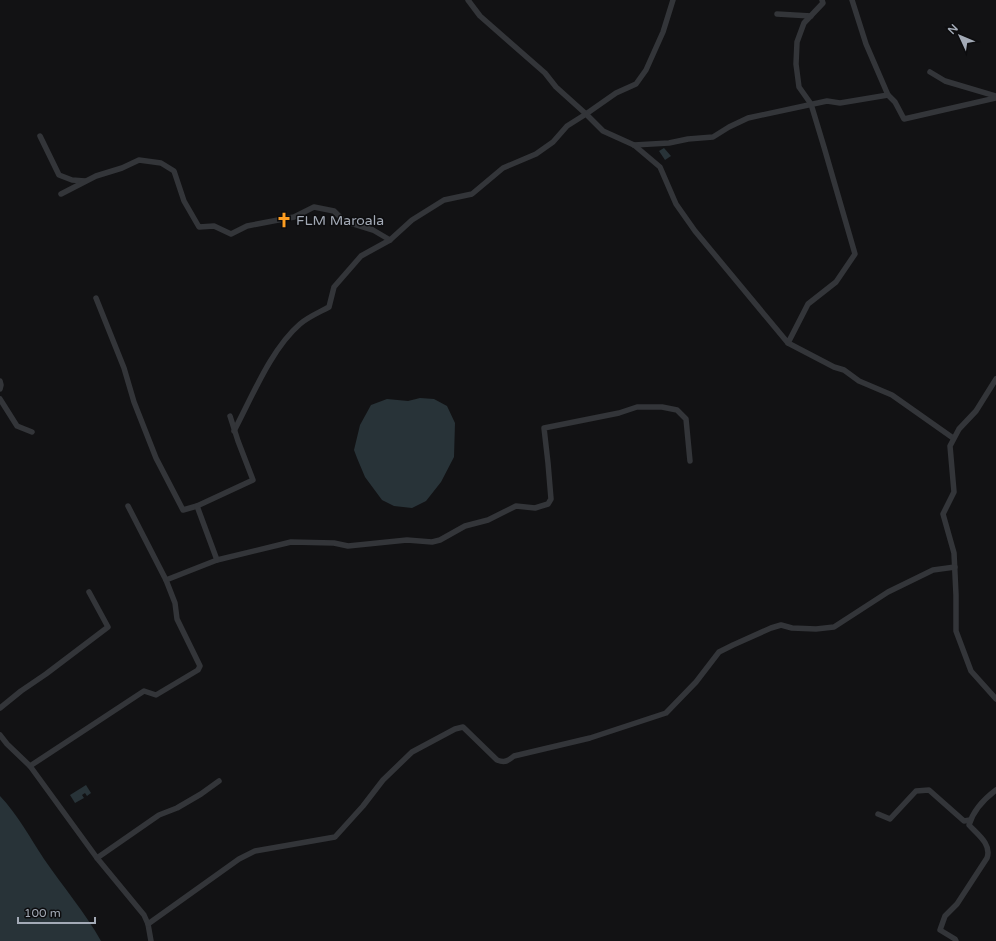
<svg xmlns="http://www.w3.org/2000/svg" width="996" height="941" font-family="'Varela Round',sans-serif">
	<rect width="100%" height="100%" fill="#121214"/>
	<g fill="#283338">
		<path d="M664,148L671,156L665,160L659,151Z"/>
		<path d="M420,398L434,399L447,406L455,423L454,457L441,482L426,501L412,508L394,506L382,500L365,477L357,458L354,450L360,425L371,405L387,399L408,401Z"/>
		<path d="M86,785L91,793L87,796L85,793L82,795L84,798L75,803L70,795Z"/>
		<path d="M0,796C18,815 30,838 44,859C63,887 85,912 101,941H0Z"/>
	</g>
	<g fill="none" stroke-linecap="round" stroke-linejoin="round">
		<g stroke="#333539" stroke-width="5.5">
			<path d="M468,0L480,16L545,73L556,87L586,114L616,93L636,84L646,70L663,32L673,0"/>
			<path d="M852,0L866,44L888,95"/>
			<path d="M777,14L811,16"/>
			<path d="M930,72L945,81L996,96"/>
			<path d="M40,136L59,175L72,180L85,181"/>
			<path d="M634,145L669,143L688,139L713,137L729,127L748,118L827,101L840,103L888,95L895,102L904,119L996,98"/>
			<path d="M61,194L96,176L122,168L139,160L161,163L174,171L184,201L199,227L214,226L231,234L247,226L294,217L314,207L334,211L344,221L373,230L390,240"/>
			<path d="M96,298L124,368L134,402L156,458L183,510L197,506"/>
			<path d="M788,343L834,367L844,370L859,381L892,395L953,438"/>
			<path d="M996,379L976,411L959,429L950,446L954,492L943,514L954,553L956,595V631L971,671L996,699"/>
			<path d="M0,381L1,385L0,389"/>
			<path d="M0,399L17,426L32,432"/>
			<path d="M234,431C252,397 271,349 300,324C308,317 320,312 329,307L334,287L361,256L390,240L412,220L444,200L472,194L503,168L536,154L553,142L567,126L586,114L603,131L634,145L660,167L676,204L695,231L788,343L808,304L836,282L855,254L824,147L811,104L799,87L796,64L797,42L804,23L823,3L822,0"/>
			<path d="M217,560L291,542L334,543L348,546L407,540L432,542L440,540L465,526L488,520L516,506L535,508L548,504L551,499L548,463L544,428L619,413L637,407H662L677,410L686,419L690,461"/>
			<path d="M166,580L217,560L197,506L253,480L238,441L230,416"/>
			<path d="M0,708L21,691L46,674L108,627L89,592"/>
			<path d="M0,735L7,744L30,766L97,858L144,915L148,924L151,941"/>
			<path d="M30,766L144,691L156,695L198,670L200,666L177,619L175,603L166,580L128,506"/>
			<path d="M878,814L890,819L916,791L929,790L964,821L970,820"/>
			<path d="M97,858L159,815L177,808L201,794L219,781"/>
			<path d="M148,924L239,859L255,851L335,837L363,806L383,780L412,752L455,729L463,727L497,760C505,763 508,761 514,756L590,738L666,713L696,682L719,652L733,645L771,628L781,625L792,628L816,629L834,627L888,592L933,570L955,567"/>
			<path d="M956,941L955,939L940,930L945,916L957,904L987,858C992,844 977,834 969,825C973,811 984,799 996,790"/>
		</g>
	</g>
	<defs>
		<symbol id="church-bare" viewBox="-9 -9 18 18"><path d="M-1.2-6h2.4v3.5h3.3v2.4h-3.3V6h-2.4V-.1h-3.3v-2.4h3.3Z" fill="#fd9d21" stroke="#0d0d0f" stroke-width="2.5" paint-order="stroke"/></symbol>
	</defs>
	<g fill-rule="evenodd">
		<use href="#church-bare" x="273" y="209" width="22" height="22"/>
	</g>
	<g text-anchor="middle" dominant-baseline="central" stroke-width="3" stroke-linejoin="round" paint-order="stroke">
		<g font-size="14" fill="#a3aab6" stroke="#0d0d0f" text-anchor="start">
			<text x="296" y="220">FLM Maroala</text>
		</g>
	</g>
	<g transform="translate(960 36) rotate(314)" stroke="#0d0d0f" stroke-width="3" paint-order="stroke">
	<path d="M0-3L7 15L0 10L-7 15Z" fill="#a3aab6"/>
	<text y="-6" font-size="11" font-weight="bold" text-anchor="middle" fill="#a3aab6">N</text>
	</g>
	<path d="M18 917v6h77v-6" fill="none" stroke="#a3aab6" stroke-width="2"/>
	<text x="24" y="917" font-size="12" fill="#a3aab6" stroke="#0d0d0f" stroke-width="3" paint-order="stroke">100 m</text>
</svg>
